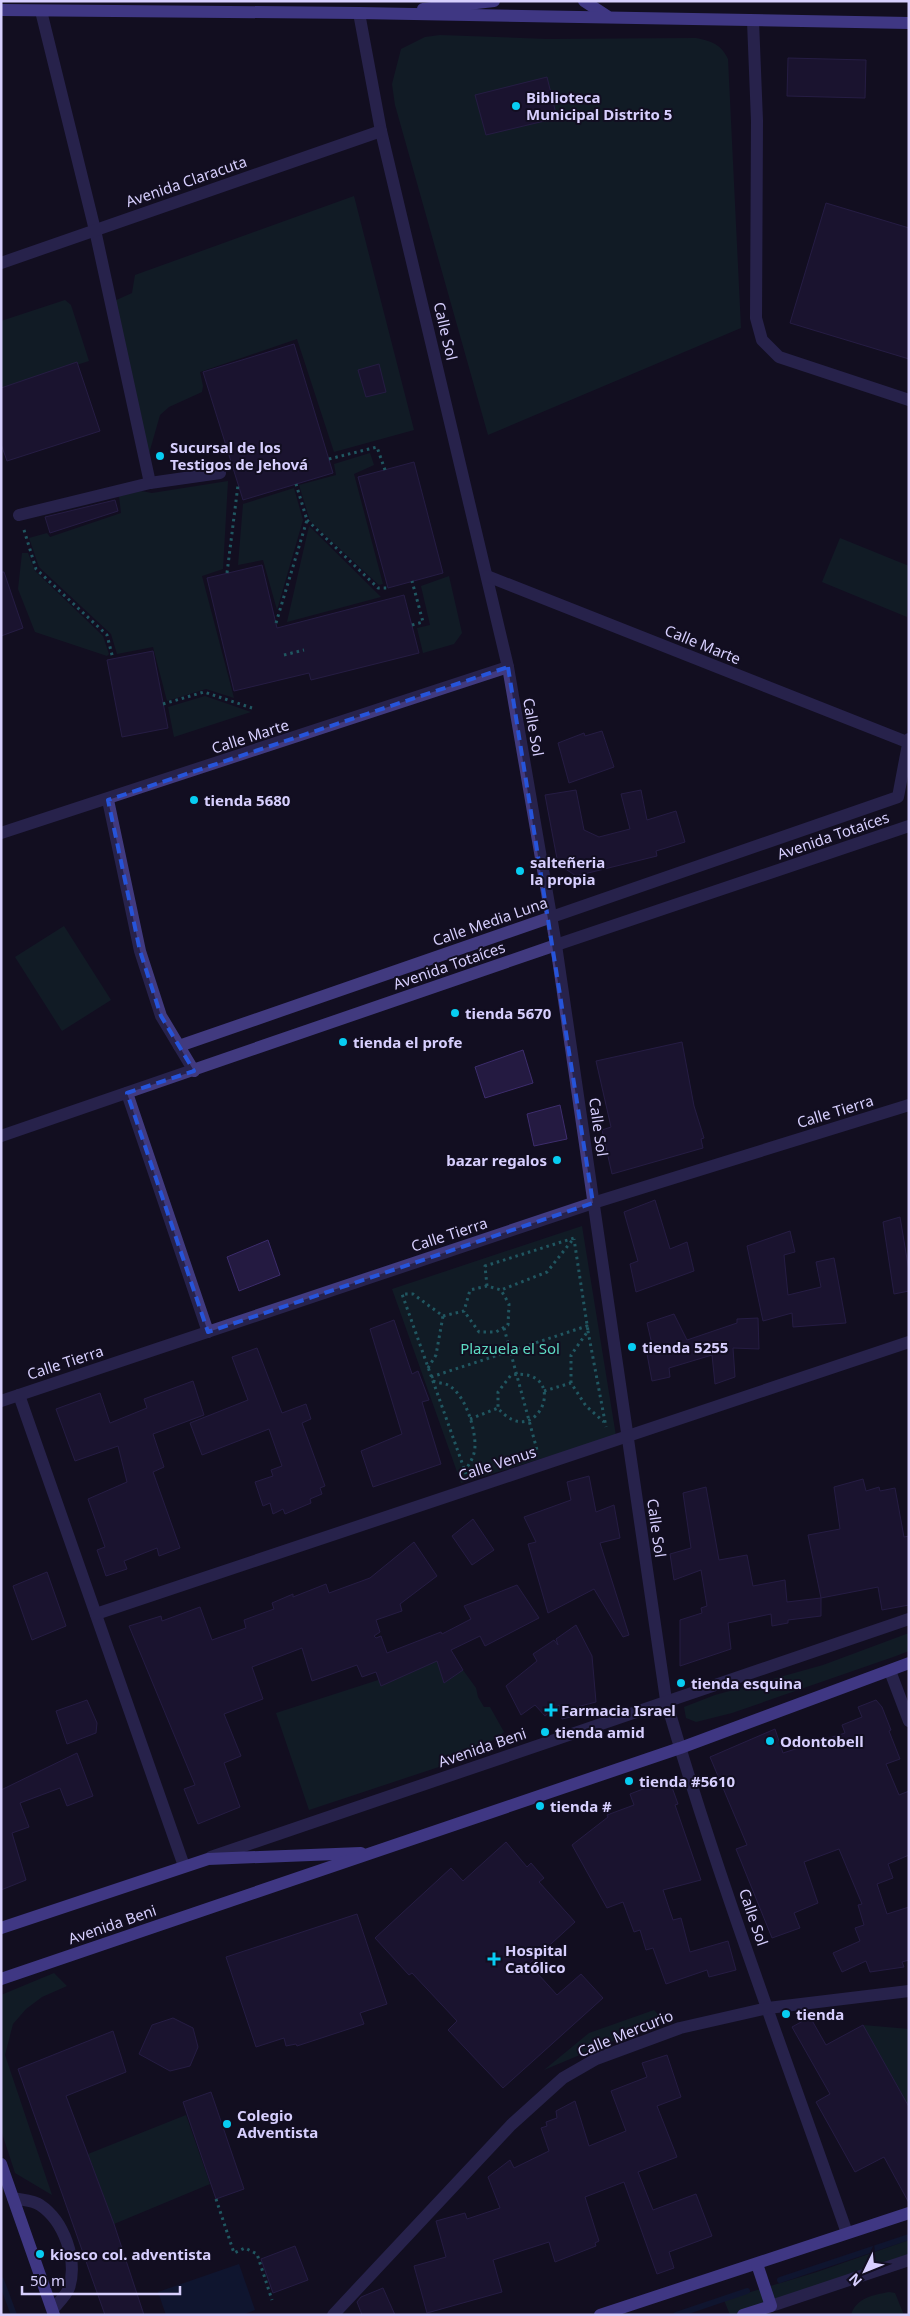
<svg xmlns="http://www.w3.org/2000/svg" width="910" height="2316" font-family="'Noto Sans',sans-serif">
	<rect width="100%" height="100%" fill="#120e21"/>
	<g fill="#112a2b">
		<path d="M440,35L547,39L696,38C711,41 721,44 728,59L741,328L488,435L395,105L392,84L401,49L425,37Z"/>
		<path d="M354,196L414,430L334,452L297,339L200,372L203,386L202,392L169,407L160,415L148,457L112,302L132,293L135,275Z"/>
		<path d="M65,300L71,305L89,361L1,389V321Z"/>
		<path d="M370,453L374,465L354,474L383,584L379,585L310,521L299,485L336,475L334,464Z"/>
		<path d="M228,481L223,569L202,576L234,698L206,689L167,701L153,647L117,654L111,634L39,567L29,538L47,533L50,537L121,513L119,496L141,491L152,493Z"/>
		<path d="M294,488L303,520L277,610L263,560L238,565L243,504Z"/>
		<path d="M309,526L381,597L287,622Z"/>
		<path d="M840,538L909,566L907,617L822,582Z"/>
		<path d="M22,553H28L35,571L103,636L109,654L107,656L35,632L18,589Z"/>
		<path d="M449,576L462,633L454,644L423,653L417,628L430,625L421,586Z"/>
		<path d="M205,696L251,712L174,737L168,707Z"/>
		<path d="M64,926L111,1000L62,1031L15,957Z"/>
		<path d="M582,1226L616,1436L461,1483L392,1289Z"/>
		<path d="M909,1633V1651L896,1656L732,1713L696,1722L686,1718L684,1707L715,1695L823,1665Z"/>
		<path d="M437,1661L444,1683L463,1670L476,1688L478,1697L484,1707H490L504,1732L469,1757L309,1810L276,1713Z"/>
		<path d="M54,1973L67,1986L42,1997L26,2009L13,2024L5,2055L52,2195L15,2173L1,2130V1995Z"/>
		<path d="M654,2010L663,2020L544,2070L589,2033Z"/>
		<path d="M863,2025L909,2029V2107Z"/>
		<path d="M186,2115L210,2184L114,2224L88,2154Z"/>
		<path d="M909,2240V2257L744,2315H730L724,2300L817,2272Z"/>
		<path d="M889,2292L895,2293L904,2315H851C856,2298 873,2295 889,2292Z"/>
	</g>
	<path fill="#0d1d41" d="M239,2264L255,2310L242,2315H166L158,2292Z"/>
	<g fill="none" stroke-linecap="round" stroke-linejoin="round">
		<g stroke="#0d1d41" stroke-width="6">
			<path d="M1,2280L14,2315"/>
			<path d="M780,2280L909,2237"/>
			<path d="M676,2315L747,2291"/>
		</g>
	</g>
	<g fill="#241a41" stroke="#3d2d6d">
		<path d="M788,58L866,60L865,98L787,96Z"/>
		<path d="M547,77L557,118L486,135L475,95Z"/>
		<path d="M826,203L909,228V359L790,323Z"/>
		<path d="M294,344L333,473L243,500L203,372Z"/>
		<path d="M77,362L100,431L7,461L1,444V388Z"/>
		<path d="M379,364L386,392L366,397L358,370Z"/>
		<path d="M414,462L443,573L388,588L358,477Z"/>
		<path d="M115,500L118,511L50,533L45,517Z"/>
		<path d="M262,565L277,628L404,595L419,653L311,680L309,673L234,691L207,578Z"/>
		<path d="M1,572H4L23,628L1,636Z"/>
		<path d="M153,651L168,728L122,737L107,660Z"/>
		<path d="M602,731L614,767L569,783L558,743L584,733L585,736Z"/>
		<path d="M576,790L584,830L599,837L630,829L621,794L641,790L647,820L676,811L685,842L656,851L657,856L576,876L558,864L545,795Z"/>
		<path d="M682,1042L694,1106L704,1138L701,1139L703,1148L612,1174L602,1130L611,1127L596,1061Z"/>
		<path d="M523,1050L533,1083L485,1098L475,1067Z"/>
		<path d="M560,1105L567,1139L534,1146L527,1114Z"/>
		<path d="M655,1200L670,1249L687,1242L694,1271L636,1292L630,1264L638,1261L624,1212Z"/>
		<path d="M900,1217L909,1271V1291L894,1294L883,1222Z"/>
		<path d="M790,1231L795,1252L784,1255L788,1295L821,1287L816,1262L834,1258L846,1323L793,1327L792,1313L763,1321L747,1246Z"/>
		<path d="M268,1240L280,1275L239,1291L227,1257Z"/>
		<path d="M674,1314L687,1340L737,1323V1319L758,1318L759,1349L733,1348L735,1377L715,1384L712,1355L669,1368L670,1377L652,1381L647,1354L654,1353L647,1323Z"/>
		<path d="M394,1320L412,1374L418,1371L429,1400L422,1402L441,1464L373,1487L361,1451L402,1434L370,1329Z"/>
		<path d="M257,1348L282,1413L306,1404L311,1419L302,1423L325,1486L320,1488L322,1494L310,1499L311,1503L285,1514L283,1509L273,1514L270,1503L263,1506L255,1482L273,1476L271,1470L282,1466L269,1429L202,1455L190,1423L248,1400L232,1357Z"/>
		<path d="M193,1381L204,1415L153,1434L164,1467L153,1472L180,1548L159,1556L157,1548L124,1561L127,1569L106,1576L97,1550L105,1547L88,1499L127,1482L118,1446L75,1461L56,1409L100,1393L110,1423L147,1408L144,1399Z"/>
		<path d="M589,1476L596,1512L614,1505L620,1538L600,1543L629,1635L623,1637L594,1589L548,1613L528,1544L536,1542L524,1517L571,1500L567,1482Z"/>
		<path d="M863,1479L866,1491L879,1487L880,1491L895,1488L904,1537L909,1536V1605L882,1610L878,1587L821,1598L808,1535L840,1529L834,1487Z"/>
		<path d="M706,1487L719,1560L747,1555L753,1586L785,1580L787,1602L821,1598V1616L788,1620V1623L772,1626L771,1614L728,1623L731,1649L680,1666V1620L702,1613L701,1608L707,1606L701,1570L674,1580L670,1554L691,1548L683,1493Z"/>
		<path d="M473,1519L494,1550L472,1565L452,1536Z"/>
		<path d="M414,1542L437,1576L400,1604L402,1611L376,1620L380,1632L374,1636L376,1638L381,1636L387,1653L441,1632L442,1634L471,1619L464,1606L517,1585L539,1618L485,1646L480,1636L451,1650L463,1670L444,1683L437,1661L381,1686L376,1672L362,1677L357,1665L312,1681L302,1648L252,1667L263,1699L224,1714L241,1756L224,1763L240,1807L198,1824L184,1789L195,1785L129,1626L161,1616L162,1621L200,1607L212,1640L246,1628L244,1620L274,1609L272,1603L293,1594V1597L326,1584L329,1593L370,1578Z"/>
		<path d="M47,1572L66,1626L32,1640L13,1586Z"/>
		<path d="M576,1625L592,1656L596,1702L577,1707L579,1715L562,1719L559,1705L545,1716L535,1705L521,1715L506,1686L537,1661L533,1654L554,1640L558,1645L556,1639Z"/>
		<path d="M87,1700L97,1723L96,1733L67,1744L56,1711Z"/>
		<path d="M876,1700L882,1707L891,1730L889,1731L900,1759L886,1764L899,1795L909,1791V1855L888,1864L893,1878L877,1884L887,1914L909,1907V1960L902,1962L904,1967L870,1972L866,1961L842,1972L833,1953L860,1941L855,1928L864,1925L858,1905L862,1904L839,1849L804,1862L818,1903L794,1913L800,1928L772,1938L736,1849L747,1845L710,1757L775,1729L783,1753L845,1733L842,1725L862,1717L858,1707Z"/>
		<path d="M77,1753L93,1796L67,1806L60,1788L20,1803L29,1827L12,1833L26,1880L1,1890V1790Z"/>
		<path d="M669,1779L678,1804L675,1805L701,1880L663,1890L673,1920L681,1918L690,1952L728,1941L736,1970L709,1977L707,1970L666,1984L653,1948L646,1950L640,1930L634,1932L623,1902L607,1908L572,1845L608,1817L607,1815L634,1805L630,1794Z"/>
		<path d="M506,1842L527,1867L531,1863L544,1878L539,1882L575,1922L529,1964L557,1995L581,1974L603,1998L503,2088L448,2030L457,2021L412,1973L409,1975L375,1938L451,1868L463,1881Z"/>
		<path d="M357,1914L387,2004L360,2013L364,2024L297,2046L296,2044L286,2046L284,2038L256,2047L226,1957Z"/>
		<path d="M810,2017L826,2045L863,2025L909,2107V2203L884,2157L855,2172L816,2102L830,2094L792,2027Z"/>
		<path d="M173,2018L193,2028L198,2047L190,2066L170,2071L139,2054L152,2025Z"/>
		<path d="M113,2031L126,2072L66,2096L114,2224L144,2315H105L18,2069Z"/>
		<path d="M667,2055L681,2097L657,2106L677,2157L638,2172L653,2210L696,2194L712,2236L669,2252L674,2268L657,2274L624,2182L585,2197L599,2241L595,2243L596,2246L555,2262L549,2242L493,2260L502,2292L427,2313L414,2266L446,2257L436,2221L465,2213L467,2219L500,2208L488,2177L510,2160L514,2168L549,2151L541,2128L547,2126L546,2122L557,2118L556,2111L575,2101L589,2146L626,2131L611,2091L647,2077L642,2063Z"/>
		<path d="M211,2092L244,2189L216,2199L183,2102Z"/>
		<path d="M295,2246L308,2280L273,2293L261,2259Z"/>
		<path d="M383,2288L395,2315H362L357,2302L361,2297Z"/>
	</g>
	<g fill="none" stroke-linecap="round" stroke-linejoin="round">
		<g stroke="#31afaf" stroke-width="3" stroke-dasharray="2.5 4" stroke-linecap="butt">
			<path d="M329,459L377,447L385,470"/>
			<path d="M307,520L378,588H388"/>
			<path d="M24,530L36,569L107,635L113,659"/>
			<path d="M227,573L238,485"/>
			<path d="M276,623L307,520L296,484"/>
			<path d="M412,625L423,622L412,581"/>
			<path d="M284,655L304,650"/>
			<path d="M163,704L204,692L252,708"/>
			<path d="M487,1286L485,1266L574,1238L547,1272L501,1290"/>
			<path d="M443,1316L464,1311L470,1290L487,1286L501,1290L509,1304L508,1325L496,1332H479L464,1311"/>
			<path d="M504,1328L537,1450"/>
			<path d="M428,1368L436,1355L443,1316L413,1294H402L466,1474"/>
			<path d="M431,1377L587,1326L606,1427"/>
			<path d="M433,1381C438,1383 444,1383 448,1385C465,1394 475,1427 475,1445C475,1455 471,1462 465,1470"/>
			<path d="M571,1383V1355L588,1331L574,1239"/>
			<path d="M544,1391L571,1383L586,1406L604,1422"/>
			<path d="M470,1419L498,1408C537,1455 573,1366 511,1375L498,1392V1408"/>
			<path d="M216,2199L234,2253L245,2248L257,2254L272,2300"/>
		</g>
		<g stroke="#413a7f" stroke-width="12">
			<path d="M95,230L150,483"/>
			<path d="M19,515L150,483L220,473"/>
			<path d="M13,2198C21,2200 33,2200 40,2205C64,2221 78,2260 69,2288C66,2296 58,2303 53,2309"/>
		</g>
		<g stroke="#413a7f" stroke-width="12">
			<path d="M41,11L95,230"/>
			<path d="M359,13L381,131L508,667L556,945L666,1700C718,1880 785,2056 847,2233"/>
			<path d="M753,21L757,121L756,318L762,340L779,357L909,400"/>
			<path d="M1,263L381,131"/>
			<path d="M487,576L907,742"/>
			<path d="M108,800L140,951L161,1016L194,1071"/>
			<path d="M1,833L508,667"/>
			<path d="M179,1046L898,797L909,739"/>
			<path d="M127,1093L208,1332"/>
			<path d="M1,1136L556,945L909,826"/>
			<path d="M19,1395L184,1866"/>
			<path d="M1,1401L593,1203L909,1105"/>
			<path d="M96,1614L909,1342"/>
			<path d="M890,1671L909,1721"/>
			<path d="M211,1857L909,1619"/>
			<path d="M771,2306L909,2260"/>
			<path d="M333,2315L511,2125L563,2078L596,2059L680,2028L768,2008L909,1991"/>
		</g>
		<g stroke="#7569fb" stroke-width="12">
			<path d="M584,1L607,16"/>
			<path d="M423,9L494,1"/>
			<path d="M1,10L359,13L909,23"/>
			<path d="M1,1928L208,1859L361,1853"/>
			<path d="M1,1979L680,1748L909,1663"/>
			<path d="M1,2164L54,2315"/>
			<path d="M600,2315L909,2213"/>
			<path d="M743,2315L771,2306L757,2264"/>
		</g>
	</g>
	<path d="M0 0H910V2316H0ZM508,667L593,1203L208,1332L127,1093L194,1071L161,1016L140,951L108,800Z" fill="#120e21" fill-opacity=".55" fill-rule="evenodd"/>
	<path fill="none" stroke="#2654da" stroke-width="4" stroke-dasharray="10 6" stroke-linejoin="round" d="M508,667L593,1203L208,1332L127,1093L194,1071L161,1016L140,951L108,800Z"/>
	<g fill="#07cdf2" stroke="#120e21" stroke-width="2">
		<circle cx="516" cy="106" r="5"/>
		<circle cx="160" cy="456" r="5"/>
		<circle cx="194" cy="800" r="5"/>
		<circle cx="520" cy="871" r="5"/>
		<circle cx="455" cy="1013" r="5"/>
		<circle cx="343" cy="1042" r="5"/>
		<circle cx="557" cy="1160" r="5"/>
		<circle cx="632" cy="1347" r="5"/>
		<circle cx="681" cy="1683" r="5"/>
		<path d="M548.5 1702.5h5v5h5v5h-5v5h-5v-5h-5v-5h5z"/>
		<circle cx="545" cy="1732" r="5"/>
		<circle cx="770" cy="1741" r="5"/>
		<circle cx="629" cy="1781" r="5"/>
		<circle cx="540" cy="1806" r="5"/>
		<path d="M491.5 1951.5h5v5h5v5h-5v5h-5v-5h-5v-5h5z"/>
		<circle cx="786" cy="2014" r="5"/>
		<circle cx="227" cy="2124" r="5"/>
		<circle cx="40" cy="2254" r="5"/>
	</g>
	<g text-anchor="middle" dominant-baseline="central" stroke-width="4" stroke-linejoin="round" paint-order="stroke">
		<g font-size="15" font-weight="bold" fill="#d7cffe" stroke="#120e21" text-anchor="start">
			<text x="526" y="97">Biblioteca<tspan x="526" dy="17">Municipal Distrito 5</tspan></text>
			<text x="170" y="447">Sucursal de los<tspan x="170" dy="17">Testigos de Jehová</tspan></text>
			<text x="204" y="800">tienda 5680</text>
			<text x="530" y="862">salteñeria<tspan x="530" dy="17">la propia</tspan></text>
			<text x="465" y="1013">tienda 5670</text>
			<text x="353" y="1042">tienda el profe</text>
			<text x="547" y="1160" text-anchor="end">bazar regalos</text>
			<text x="642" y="1347">tienda 5255</text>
			<text x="691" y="1683">tienda esquina</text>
			<text x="561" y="1710">Farmacia Israel</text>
			<text x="555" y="1732">tienda amid</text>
			<text x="780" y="1741">Odontobell</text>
			<text x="639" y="1781">tienda #5610</text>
			<text x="550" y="1806">tienda #</text>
			<text x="505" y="1950">Hospital<tspan x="505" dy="17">Católico</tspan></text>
			<text x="796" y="2014">tienda</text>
			<text x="237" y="2115">Colegio<tspan x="237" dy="17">Adventista</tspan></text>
			<text x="50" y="2254">kiosco col. adventista</text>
		</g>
		<g font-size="15" fill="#d7cffe" stroke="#120e21">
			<text transform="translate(186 181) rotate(-19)">Avenida Claracuta</text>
			<text transform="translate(446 331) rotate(77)">Calle Sol</text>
			<text transform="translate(703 644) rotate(22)">Calle Marte</text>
			<text transform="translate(534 727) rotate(80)">Calle Sol</text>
			<text transform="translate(250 736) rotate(-18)">Calle Marte</text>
			<text transform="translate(833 835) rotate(-19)">Avenida Totaíces</text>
			<text transform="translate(490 921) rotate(-19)">Calle Media Luna</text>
			<text transform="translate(449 965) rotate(-19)">Avenida Totaíces</text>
			<text transform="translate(835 1111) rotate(-17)">Calle Tierra</text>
			<text transform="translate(599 1127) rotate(82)">Calle Sol</text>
			<text transform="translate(449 1234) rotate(-18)">Calle Tierra</text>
			<text transform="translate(65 1362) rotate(-18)">Calle Tierra</text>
			<text transform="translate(497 1463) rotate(-18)">Calle Venus</text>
			<text transform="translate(657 1528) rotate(82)">Calle Sol</text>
			<text transform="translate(482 1747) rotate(-19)">Avenida Beni</text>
			<text transform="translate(754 1917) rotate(71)">Calle Sol</text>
			<text transform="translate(112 1924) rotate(-19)">Avenida Beni</text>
			<text transform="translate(625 2033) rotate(-22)">Calle Mercurio</text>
		</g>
		<g font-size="15" fill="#5ddbc3" stroke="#120e21">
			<text x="510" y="1348">Plazuela el Sol</text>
		</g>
	</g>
	<rect width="910" height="2316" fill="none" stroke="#d7cffe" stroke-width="5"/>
	<g transform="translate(865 2271) rotate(227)" stroke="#120e21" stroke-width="4" paint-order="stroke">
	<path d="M0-4L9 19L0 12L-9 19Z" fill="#d7cffe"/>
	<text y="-8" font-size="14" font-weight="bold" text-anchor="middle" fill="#d7cffe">N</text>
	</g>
	<path d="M22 2286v8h158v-8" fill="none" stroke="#d7cffe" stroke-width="2.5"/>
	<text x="30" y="2286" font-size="15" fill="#d7cffe" stroke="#120e21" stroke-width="4" paint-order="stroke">50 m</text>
</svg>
